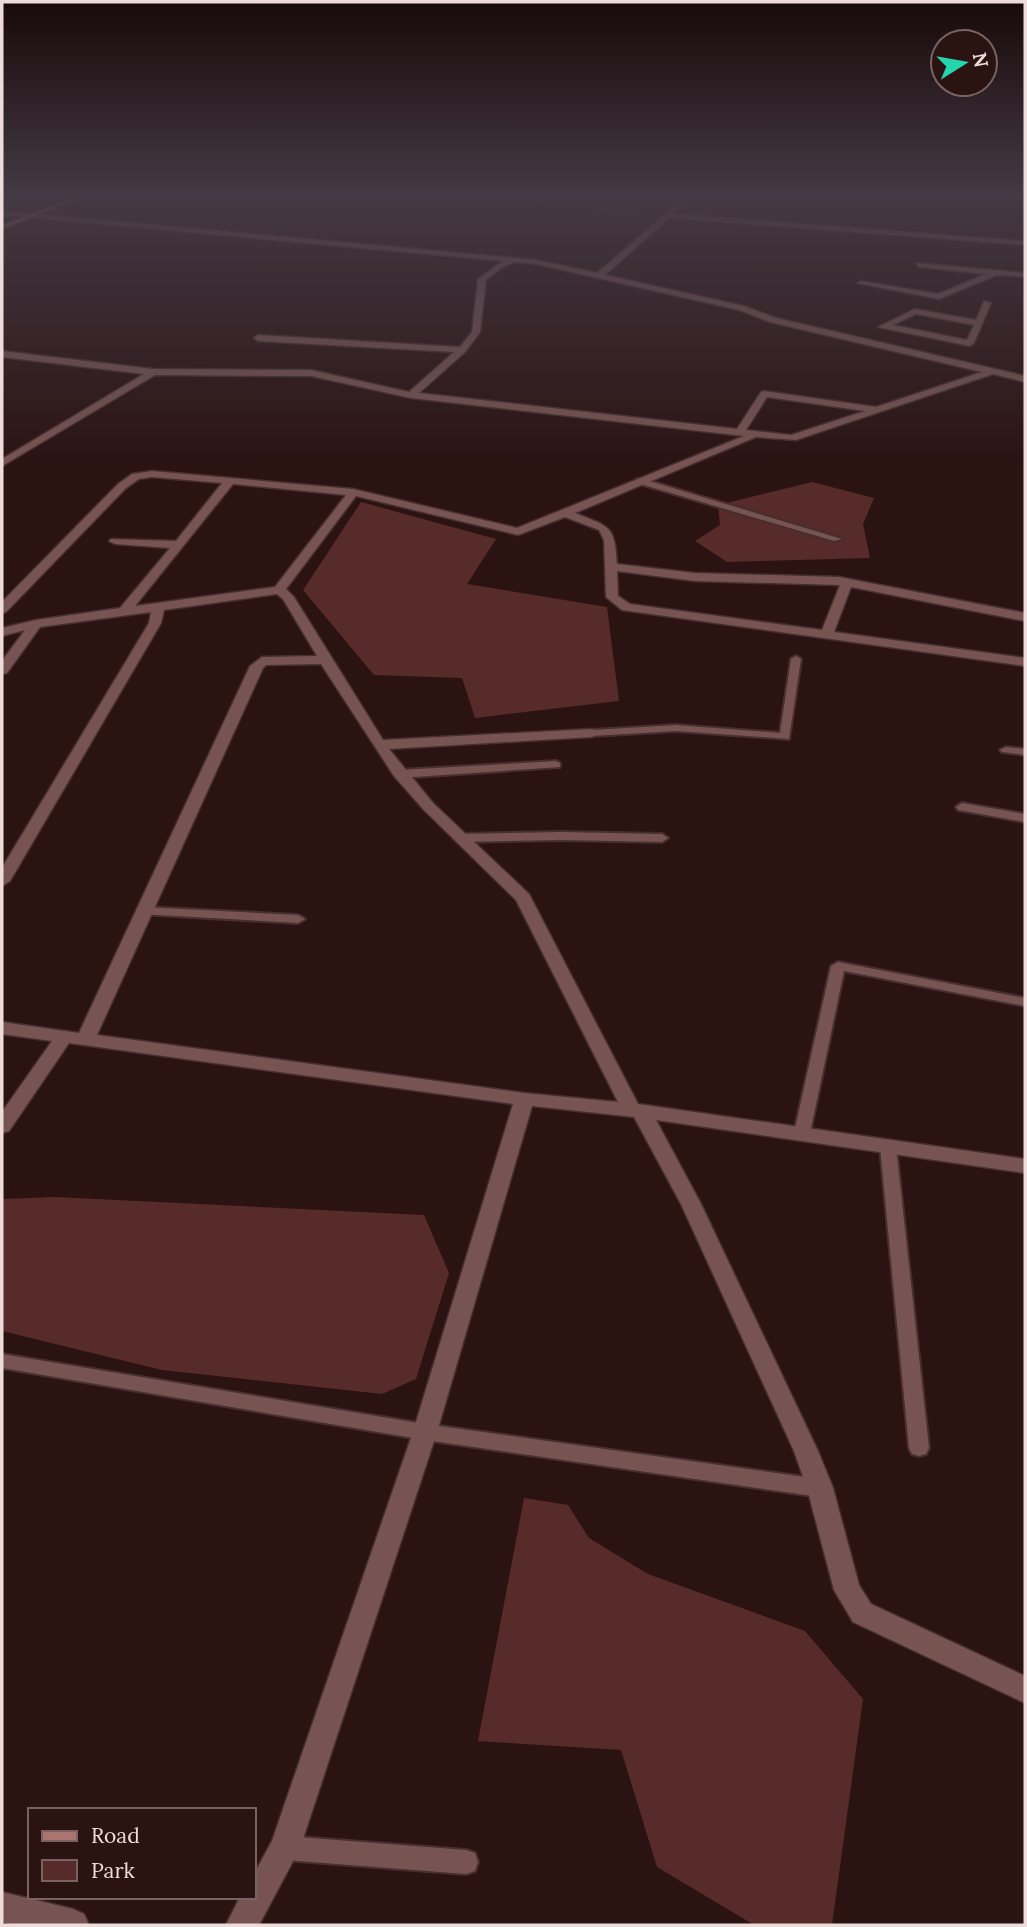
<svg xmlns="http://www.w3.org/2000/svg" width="1027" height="1927" font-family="Lora,serif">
	<rect width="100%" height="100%" fill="#2b1312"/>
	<g fill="#572b29">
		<path d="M812,482L874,498L863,524L870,558L727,562L695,541L720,525L718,505Z"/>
		<path d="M361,502L496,539L467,584L607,607L619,701L475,718L462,678L374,675L303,590Z"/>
		<path d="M55,1197L424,1215L449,1273L416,1379L382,1394L162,1370L2,1331V1199Z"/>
		<path d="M524,1498L568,1505L589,1538L648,1574L805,1631L863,1699L832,1925H754L657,1867L621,1750L478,1741Z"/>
	</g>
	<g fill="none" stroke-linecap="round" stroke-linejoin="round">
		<defs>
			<g id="lane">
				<path d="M637,479H643L842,539L834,541L637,483Z"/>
				<path d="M796,656L801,659L789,739L676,731L592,736L586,733L592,730L676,725L780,733L791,659Z"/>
				<path d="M1006,747L1025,749V755L1002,752L1000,750Z"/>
				<path d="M556,761L560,763V767L400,778L394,774L400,770Z"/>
				<path d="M962,803L1025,814V822L958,810L956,807Z"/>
				<path d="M561,832L662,834L668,838L662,842L561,840L459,842L453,838L459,834Z"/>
				<path d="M144,907L298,915L305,919L298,923L139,914L137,911Z"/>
				<path d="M838,962L1025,998V1006L844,971L810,1133L808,1137H796L794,1133L831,966Z"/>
				<path d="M888,1141L894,1143L896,1147L929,1448L926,1454L919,1456L912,1454L909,1448L880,1147L882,1143Z"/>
				<path d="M2,1354L425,1424L820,1479L827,1482L830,1488L827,1494L820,1497L425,1440L2,1368Z"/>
				<path d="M285,1836L466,1850L475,1853L478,1862L475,1871L466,1874L285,1860L276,1857L273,1848L276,1839Z"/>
			</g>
			<g id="street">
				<path d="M688,195H694L673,214L1025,241V245L669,218L605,275L744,306L776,318L1025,376V382L993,374L796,440L756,437L575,513C609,527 615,524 617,564L695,573L839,577L1025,613V621L851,587L834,632L1025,658V666L622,610L606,597L604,540L599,530L565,517L518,535L356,496L286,589L294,597L383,740L592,729L599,733L592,737L389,749L433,803L529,894L638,1104L1025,1159V1173L656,1120L701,1204L818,1451L833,1488L859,1585L871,1604L1025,1676V1703L853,1622L834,1590L807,1488L794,1451L681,1204L634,1117L532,1106L437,1432L300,1848L259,1925H226L240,1897H254V1874L272,1841L413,1432L513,1104L69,1043L9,1131L2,1133V1112L52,1041L2,1034V1022L79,1033L250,666L262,657L317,656L283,599L277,594L164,610L161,623L10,881L2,886V868L149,623L151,612L40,627L7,673L2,674V661L25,630L2,636V628L36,620L120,608L170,548L115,544L109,541L111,539L176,541L222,483L152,477L139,479L126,488L6,612L2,613V602L118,484L132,474L152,471L353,489L517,528L744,436L411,398L311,376L155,375L2,466V459L144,374L2,357V351L153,369L311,370L409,392L454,352L258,341L254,338L258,335L460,347L472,332L478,279L503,261L2,215V211L536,260L597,273ZM514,262L536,264L739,310L770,322L982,372L876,407L764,391L761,392L737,429L419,393L465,352L480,332L486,280L501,268ZM767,397L865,411L791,435L746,430ZM233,484L346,495L275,587L135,606ZM617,571L695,581L840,585L822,630L630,604L618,596ZM321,664L394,776L423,809L516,900L618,1102L524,1093L97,1035L263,668L266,665Z"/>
				<path d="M916,263L1025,273V277L997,275L939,299L857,283L861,281L938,294L986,274L919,267Z"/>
				<path d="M984,301L991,303L974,343L970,346L878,327L915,309L976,320ZM916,314L974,325L967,340L893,325Z"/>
				<path d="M2,1892L73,1909L84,1914L89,1925H13L2,1922Z"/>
			</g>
			<path id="secondary" d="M82,195H90L2,229V225Z"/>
		</defs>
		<use href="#lane" stroke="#462f2e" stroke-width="4"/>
		<use href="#street" stroke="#462f2e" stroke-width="3"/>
		<use href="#secondary" stroke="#462f2e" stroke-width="3"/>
		<path stroke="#8b7675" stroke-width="2" stroke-dasharray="1 2.5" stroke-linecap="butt" d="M460,195L640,213"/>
		<use href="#lane" fill="#775452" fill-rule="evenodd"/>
		<use href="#street" fill="#775452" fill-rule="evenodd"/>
		<use href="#secondary" fill="#ab7471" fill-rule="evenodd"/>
	</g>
	<linearGradient id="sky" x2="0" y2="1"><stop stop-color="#180a0a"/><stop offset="0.42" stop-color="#443944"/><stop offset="1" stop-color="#443944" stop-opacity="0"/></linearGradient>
	<rect width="1027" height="464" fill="url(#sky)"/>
	<rect width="1027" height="1927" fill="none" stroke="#eedcdb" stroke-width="7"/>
	<rect x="28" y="1808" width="228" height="91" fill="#2b1312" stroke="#796362" stroke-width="2"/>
	<rect x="42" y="1831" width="35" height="10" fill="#ab7471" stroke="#796362" stroke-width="2"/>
	<text x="91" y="1843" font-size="21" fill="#eedcdb">Road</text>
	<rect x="42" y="1860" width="35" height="21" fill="#572b29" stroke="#796362" stroke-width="2"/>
	<text x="91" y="1878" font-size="21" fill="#eedcdb">Park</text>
	<g transform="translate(964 63) rotate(79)"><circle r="33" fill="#2b1312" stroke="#796362" stroke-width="2"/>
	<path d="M0-5L12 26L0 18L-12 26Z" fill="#25d5ae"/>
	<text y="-10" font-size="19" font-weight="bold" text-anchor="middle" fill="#eedcdb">N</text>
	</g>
</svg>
